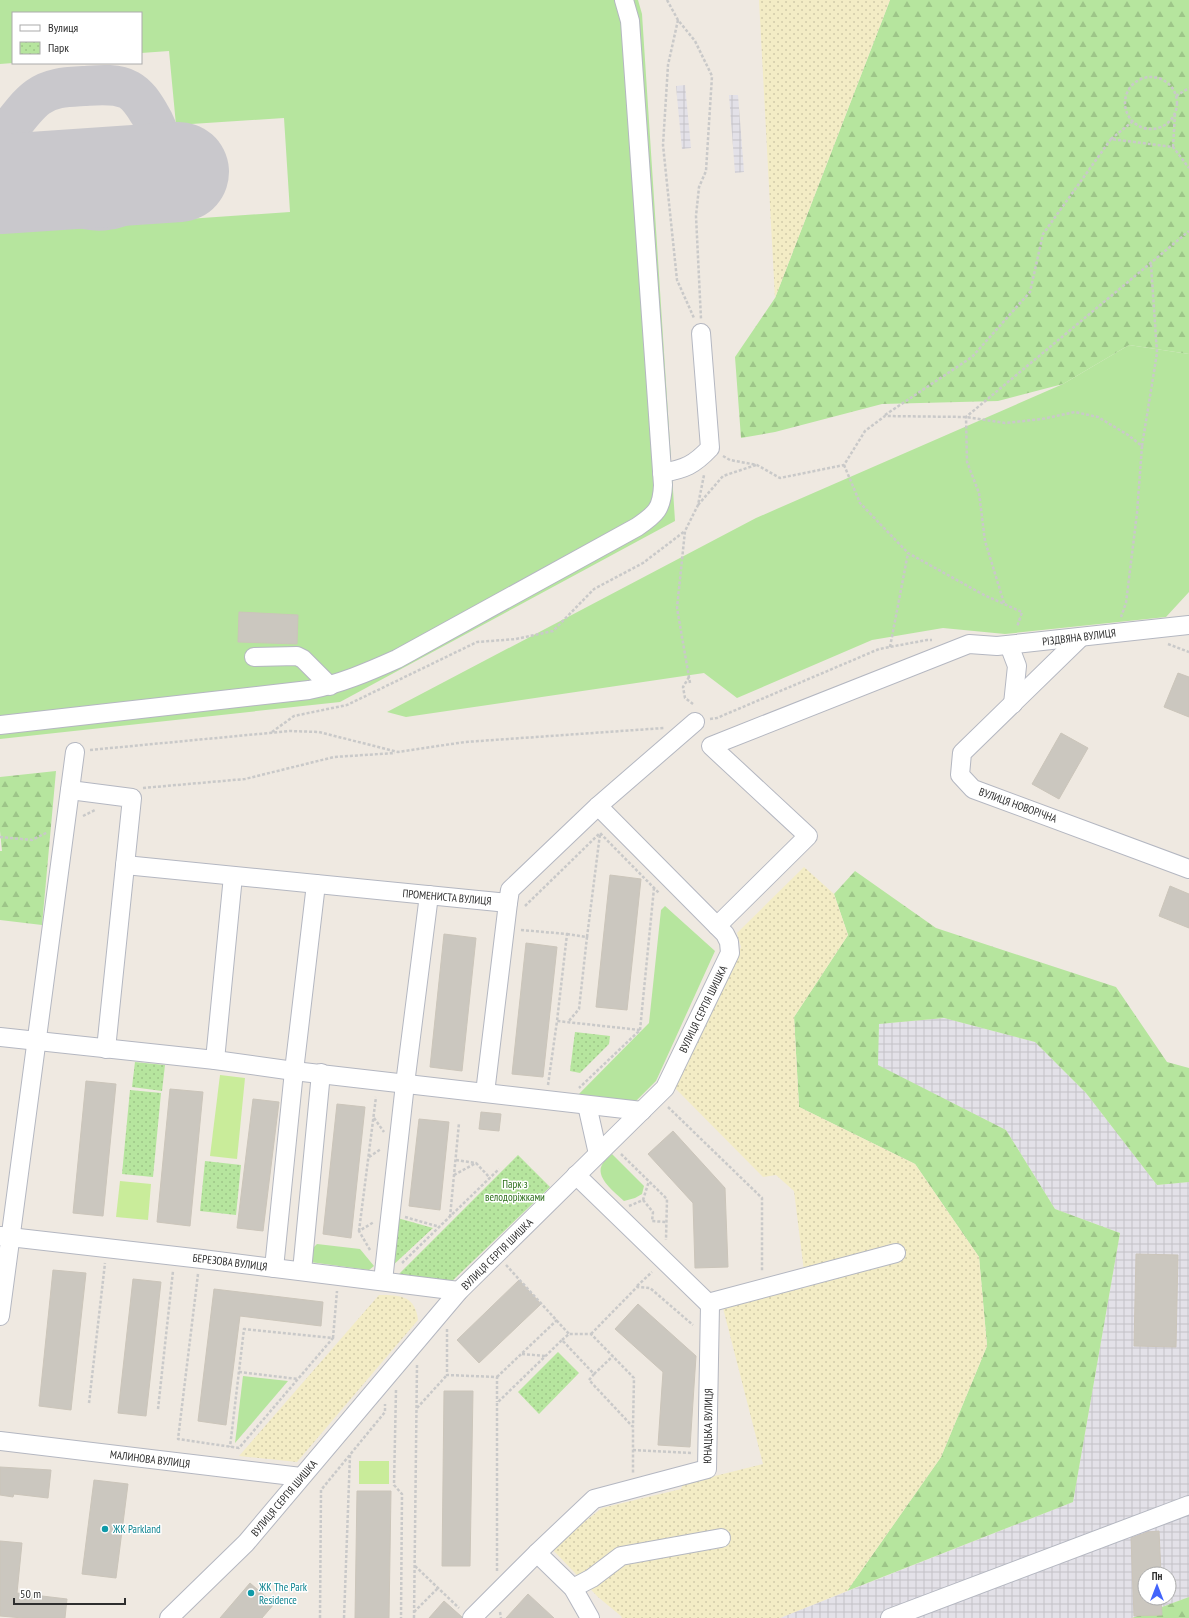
<svg xmlns="http://www.w3.org/2000/svg" width="1189" height="1618" font-family="'PT Sans Narrow',sans-serif">
	<defs>
		<pattern id="industrial-grid" width="8" height="8" patternUnits="userSpaceOnUse"><rect width="8" height="8" fill="#e3e1e8"/><path d="M0 4h8M4 0v8" fill="none" stroke="#c3c1c7"/></pattern>
		<pattern id="forest-firs" width="22" height="20" patternUnits="userSpaceOnUse"><rect width="22" height="20" fill="#b6e59e"/><path d="M5 1l3.5 6h-7zM16 11l3.5 6h-7z" fill="#9dc588"/></pattern>
		<pattern id="sand-dots" width="8" height="8" patternUnits="userSpaceOnUse"><rect width="8" height="8" fill="#f3ecc5"/><path d="M2 2h.1M6 6h.1" fill="none" stroke="#d1cbaa" stroke-width="1.8" stroke-linecap="round"/></pattern>
		<pattern id="park-dots" width="8" height="8" patternUnits="userSpaceOnUse"><rect width="8" height="8" fill="#b6e59e"/><path d="M2 2h.1M6 6h.1" fill="none" stroke="#9dc588" stroke-width="1.8" stroke-linecap="round"/></pattern>
	</defs>
	<rect width="100%" height="100%" fill="#efe9e1"/>
	<g fill="url(#industrial-grid)" fill-rule="evenodd">
		<path d="M685,85L691,148L682,149L676,86Z"/>
		<path d="M729,95H738L744,172L735,173Z"/>
		<path d="M944,1018L1035,1042L1086,1093L1157,1185L1189,1182V1597L1132,1618H780L1073,1502L1120,1233L1055,1209L1006,1130L877,1065L879,1024ZM1145,1574H1169V1598H1145Z"/>
	</g>
	<g fill="#b6e59e">
		<path d="M0,0H638L642,14L675,521L340,702L0,739V232L290,212L284,118L176,125L169,51L141,53V13H13V63L0,64Z"/>
		<path d="M1129,345L1189,354V592L1166,617L1005,634L943,628L872,640L737,698L704,673L406,717L387,712L756,518L1063,384Z"/>
		<path d="M665,906L715,951L656,1081L635,1102L576,1097L649,1023L661,910Z"/>
		<path d="M612,1154L644,1186L642,1194L635,1198L624,1201C616,1193 593,1177 603,1163C605,1160 609,1157 612,1154Z"/>
		<path d="M317,1244L360,1249L374,1266L369,1270L310,1262L307,1254Z"/>
		<path d="M243,1376L288,1381L235,1443Z"/>
	</g>
	<g fill="url(#forest-firs)">
		<path d="M890,0H1189V354L1129,345L1063,384L998,401L882,404L775,432L741,438L735,357L775,298Z"/>
		<path d="M56,771L42,925L0,920V851H2L0,831V777Z"/>
		<path d="M855,871L936,928L1116,987L1167,1062L1189,1068V1182L1157,1185L1086,1093L1035,1042L944,1018L879,1024L878,1065L1006,1130L1055,1209L1120,1233L1073,1502L847,1591L941,1457L987,1346L979,1257L915,1164L799,1107L794,1017L848,935L834,894Z"/>
		<path d="M1189,1597V1618H1132Z"/>
	</g>
	<g fill="url(#sand-dots)">
		<path d="M759,0H890L775,298Z"/>
		<path d="M804,867L834,894L848,935L794,1017L799,1107L915,1164L979,1257L987,1346L941,1457L847,1591L780,1618H622L621,1616L598,1597L551,1548L602,1508L681,1489L683,1484L763,1464L723,1308L806,1287L794,1191L776,1175L763,1177L674,1087L741,947L737,933Z"/>
		<path d="M379,1295C401,1295 415,1296 418,1320L297,1462L239,1456Z"/>
	</g>
	<g fill="url(#park-dots)">
		<path d="M575,1032L610,1036L609,1044L580,1073L570,1071Z"/>
		<path d="M135,1062L165,1065L162,1091L132,1087Z"/>
		<path d="M130,1090L161,1093L153,1177L122,1174Z"/>
		<path d="M518,1155L550,1187L447,1286L394,1279Z"/>
		<path d="M205,1161L241,1165L236,1215L200,1211Z"/>
		<path d="M394,1217L433,1228L390,1268Z"/>
		<path d="M558,1352L579,1373L539,1414L518,1392Z"/>
	</g>
	<g fill="#c9ec9a">
		<path d="M220,1075L245,1078L237,1159L210,1156Z"/>
		<path d="M120,1181L151,1184L148,1220L116,1217Z"/>
		<rect x="359" y="1461" width="30" height="23"/>
	</g>
	<g fill="none" stroke-linecap="round" stroke-linejoin="round">
		<path stroke="#c9c8cc" stroke-width="40" d="M0,141C11,128 24,107 38,97C52,87 68,87 84,86C99,85 116,83 129,90C138,95 144,105 149,113C154,121 159,131 160,141C166,174 140,206 107,210C95,212 80,209 69,204C59,199 49,192 39,189C29,187 19,186 9,184"/>
		<path stroke="#c9c8cc" stroke-width="100" d="M0,184L179,172"/>
	</g>
	<g fill="#cbc7bf" stroke="#cbc5ba">
		<path d="M239,612L298,615L297,644L238,642Z"/>
		<path d="M1178,673L1189,677V717L1164,707Z"/>
		<path d="M1061,733L1088,748L1059,799L1032,784Z"/>
		<path d="M610,875L641,879L627,1010L596,1007Z"/>
		<path d="M1170,886L1189,894V928L1159,916Z"/>
		<path d="M444,934L476,938L462,1071L430,1067Z"/>
		<path d="M526,943L557,947L543,1077L512,1074Z"/>
		<path d="M86,1081L116,1084L103,1216L73,1213Z"/>
		<path d="M170,1089L203,1092L190,1226L157,1222Z"/>
		<path d="M253,1099L279,1102L263,1231L237,1228Z"/>
		<path d="M337,1104L365,1107L351,1238L323,1234Z"/>
		<path d="M481,1112L501,1114L499,1131L479,1129Z"/>
		<path d="M419,1119L449,1122L440,1210L409,1206Z"/>
		<path d="M673,1131L725,1188L728,1267L695,1268L693,1203L648,1154Z"/>
		<path d="M1136,1254L1178,1255L1176,1347L1134,1346Z"/>
		<path d="M53,1270L86,1273L71,1410L39,1406Z"/>
		<path d="M133,1279L161,1282L146,1416L118,1413Z"/>
		<path d="M519,1280L541,1304L479,1363L457,1340Z"/>
		<path d="M214,1289L323,1302L321,1326L240,1316L226,1425L198,1421Z"/>
		<path d="M638,1304L696,1356L690,1447L658,1445L663,1372L615,1329Z"/>
		<path d="M444,1391H473L470,1566H442Z"/>
		<path d="M0,1467L51,1470L48,1498L14,1494L13,1497L0,1495Z"/>
		<path d="M94,1480L128,1484L116,1578L82,1574Z"/>
		<path d="M357,1491H391L389,1618H355Z"/>
		<path d="M1159,1531L1161,1574H1145V1598H1161L1162,1615L1134,1616L1131,1538L1148,1532Z"/>
		<path d="M0,1541L22,1543L17,1593L67,1599L65,1618H23L0,1616Z"/>
		<path d="M250,1583L274,1604L262,1618H220Z"/>
		<path d="M528,1594L554,1618H506Z"/>
		<path d="M444,1601L462,1617V1618H429Z"/>
	</g>
	<g fill="none" stroke-linecap="round" stroke-linejoin="round">
		<defs>
			<g id="minor">
				<path d="M662,473C685,469 694,465 710,448L701,333"/>
				<path d="M1081,637L962,753L960,775L973,789L1189,869"/>
				<path d="M1009,645L1017,666L1013,704"/>
				<path d="M254,657L297,656L303,659L330,686"/>
				<path d="M0,725L309,690C340,684 368,672 397,659L637,527C656,514 662,509 663,485L630,21L624,0"/>
				<path d="M70,790L132,798L106,1049"/>
				<path d="M125,865L508,903L510,890L598,806L695,722"/>
				<path d="M717,926L808,836L711,746L969,644L997,646L1189,625"/>
				<path d="M0,1037L215,1060L294,1071L642,1111"/>
				<path d="M215,1060L233,876"/>
				<path d="M485,1093L508,903"/>
				<path d="M587,1105L598,1154"/>
				<path d="M1,1236L202,1259L459,1291"/>
				<path d="M274,1268L294,1071L316,884"/>
				<path d="M302,1271L321,1073"/>
				<path d="M383,1281L405,1084L429,895"/>
				<path d="M708,1303L896,1253"/>
				<path d="M0,1316L75,752"/>
				<path d="M0,1441L301,1477"/>
				<path d="M537,1553L573,1588L590,1618"/>
				<path d="M573,1588L592,1578L621,1556L721,1538"/>
				<path d="M169,1618L246,1543L459,1291L665,1088L730,953L729,942L725,934L598,806"/>
				<path d="M472,1618L537,1553L594,1499L707,1469L710,1305L576,1175"/>
				<path d="M890,1618L1189,1505"/>
			</g>
		</defs>
		<use href="#minor" stroke="#b4b7c1" stroke-width="20"/>
		<g stroke="#c9c9c9" stroke-width="2.5" stroke-dasharray="3 2" stroke-linecap="butt">
			<path d="M667,0L678,20L695,41L712,76L706,171L699,187L696,216L701,319"/>
			<path d="M678,20L668,65L663,145L677,280L694,318"/>
			<circle cx="1151" cy="103" r="26"/>
			<path d="M1176,96L1189,88"/>
			<path d="M1111,139L1132,122"/>
			<path d="M1173,147L1175,114"/>
			<path d="M885,415L972,357L1030,292L1043,234L1111,139L1173,147L1189,168"/>
			<path d="M1142,446L1157,353L1151,264"/>
			<path d="M723,456L730,460L757,465L780,478L844,465L865,431L885,416L966,417L1005,423L1042,419L1075,412L1098,417L1128,435L1142,446L1137,513L1126,603L1121,617"/>
			<path d="M844,465L860,503L908,553L984,595L1022,612L1017,627"/>
			<path d="M698,505L723,476L756,465"/>
			<path d="M1004,603L985,541L979,493L967,462L966,417L1189,231"/>
			<path d="M1168,644L1189,652"/>
			<path d="M890,647L908,553"/>
			<path d="M689,677L683,687L685,698L693,704"/>
			<path d="M690,683L677,608L685,531L698,505L704,475"/>
			<path d="M710,719L717,718L879,649L927,640H932"/>
			<path d="M272,732L294,716L347,705L477,642L516,639L553,631L594,589L643,563L685,531"/>
			<path d="M90,750L290,731L319,732L398,752L465,742L664,728"/>
			<path d="M143,788L245,779L334,757L395,753"/>
			<path d="M83,816L95,810"/>
			<path d="M0,837L32,840L48,832"/>
			<path d="M525,906L600,833L659,893"/>
			<path d="M521,930L567,934L557,1021"/>
			<path d="M567,934L587,937L579,1009L568,1022"/>
			<path d="M587,937L600,834"/>
			<path d="M640,1030L654,888"/>
			<path d="M548,1085L557,1021L640,1030L579,1088"/>
			<path d="M668,1107L762,1198V1272"/>
			<path d="M374,1118L384,1132"/>
			<path d="M621,1154L667,1199L666,1240"/>
			<path d="M369,1157L381,1149"/>
			<path d="M456,1160L476,1163"/>
			<path d="M454,1175L476,1163L490,1178"/>
			<path d="M643,1200L653,1212L652,1221L666,1222"/>
			<path d="M629,1206L643,1200L649,1181"/>
			<path d="M405,1217L440,1227"/>
			<path d="M450,1217L459,1123"/>
			<path d="M359,1231L376,1097"/>
			<path d="M370,1250L359,1231L374,1222"/>
			<path d="M402,1263L499,1169"/>
			<path d="M506,1265L569,1334"/>
			<path d="M198,1274L178,1439L239,1448L333,1338L244,1329L230,1447"/>
			<path d="M637,1286L652,1272"/>
			<path d="M447,1329V1375L497,1377V1402"/>
			<path d="M591,1334L637,1287L650,1288L693,1325"/>
			<path d="M333,1338L337,1291"/>
			<path d="M562,1340L569,1334H591L634,1378L633,1426"/>
			<path d="M522,1354L545,1356"/>
			<path d="M239,1372L298,1379"/>
			<path d="M594,1374L613,1356"/>
			<path d="M497,1377L557,1320"/>
			<path d="M396,1390L394,1485L402,1494L401,1618"/>
			<path d="M89,1403L105,1263"/>
			<path d="M417,1408L447,1375"/>
			<path d="M158,1409L173,1271"/>
			<path d="M633,1450L693,1453"/>
			<path d="M415,1566L459,1608"/>
			<path d="M497,1571V1403L562,1340L594,1374L589,1380L633,1427V1473"/>
			<path d="M414,1612L438,1588"/>
			<path d="M500,1612L501,1618"/>
			<path d="M320,1618L321,1490L385,1412V1404"/>
			<path d="M344,1618L350,1455"/>
			<path d="M414,1618L417,1365"/>
		</g>
		<use href="#minor" stroke="#fff" stroke-width="18"/>
	</g>
	<g fill="#0f9aa8" stroke="#fff" stroke-width="1.5">
		<circle cx="105" cy="1529" r="4"/>
		<circle cx="251" cy="1593" r="4"/>
	</g>
	<g text-anchor="middle" dominant-baseline="central" stroke-width="3" stroke-linejoin="round" paint-order="stroke">
		<g font-size="11" fill="#2e2e2e" stroke="#fff">
			<text transform="translate(1079 637) rotate(-7)">РІЗДВЯНА ВУЛИЦЯ</text>
			<text transform="translate(1018 805) rotate(20)">ВУЛИЦЯ НОВОРІЧНА</text>
			<text transform="translate(447 897) rotate(5)">ПРОМЕНИСТА ВУЛИЦЯ</text>
			<text transform="translate(703 1009) rotate(-64)">ВУЛИЦЯ СЕРГІЯ ШИШКА</text>
			<text transform="translate(497 1254) rotate(-45)">ВУЛИЦЯ СЕРГІЯ ШИШКА</text>
			<text transform="translate(230 1262) rotate(7)">БЕРЕЗОВА ВУЛИЦЯ</text>
			<text transform="translate(708 1426) rotate(-89)">ЮНАЦЬКА ВУЛИЦЯ</text>
			<text transform="translate(150 1459) rotate(7)">МАЛИНОВА ВУЛИЦЯ</text>
			<text transform="translate(284 1498) rotate(-50)">ВУЛИЦЯ СЕРГІЯ ШИШКА</text>
		</g>
		<g font-size="11" fill="#2c6e1b" stroke="#fff">
			<text x="515" y="1184">Парк з<tspan x="515" dy="13">велодоріжками</tspan></text>
		</g>
		<g font-size="11" fill="#0d838f" stroke="#fff" text-anchor="start">
			<text x="113" y="1529">ЖК Parkland</text>
			<text x="259" y="1587">ЖК The Park<tspan x="259" dy="13">Residence</tspan></text>
		</g>
	</g>
	<rect x="12" y="12" width="130" height="52" fill="#ffffff" stroke="#ababab"/>
	<rect x="20" y="25" width="20" height="6" fill="#ffffff" stroke="#ababab"/>
	<text x="48" y="32" font-size="12" fill="#2e2e2e">Вулиця</text>
	<rect x="20" y="42" width="20" height="12" fill="url(#park-dots)" stroke="#ababab"/>
	<text x="48" y="52" font-size="12" fill="#2e2e2e">Парк</text>
	<g transform="translate(1157 1586)"><circle r="19" fill="#ffffff" stroke="#ababab"/>
	<path d="M0-3L7 15L0 10L-7 15Z" fill="#4264fb"/>
	<text y="-6" font-size="11" font-weight="bold" text-anchor="middle" fill="#2e2e2e">Пн</text>
	</g>
	<path d="M14 1598v6h111v-6" fill="none" stroke="#2e2e2e" stroke-width="2"/>
	<text x="20" y="1598" font-size="12" fill="#2e2e2e" stroke="#ffffff" stroke-width="3" paint-order="stroke">50 m</text>
</svg>
